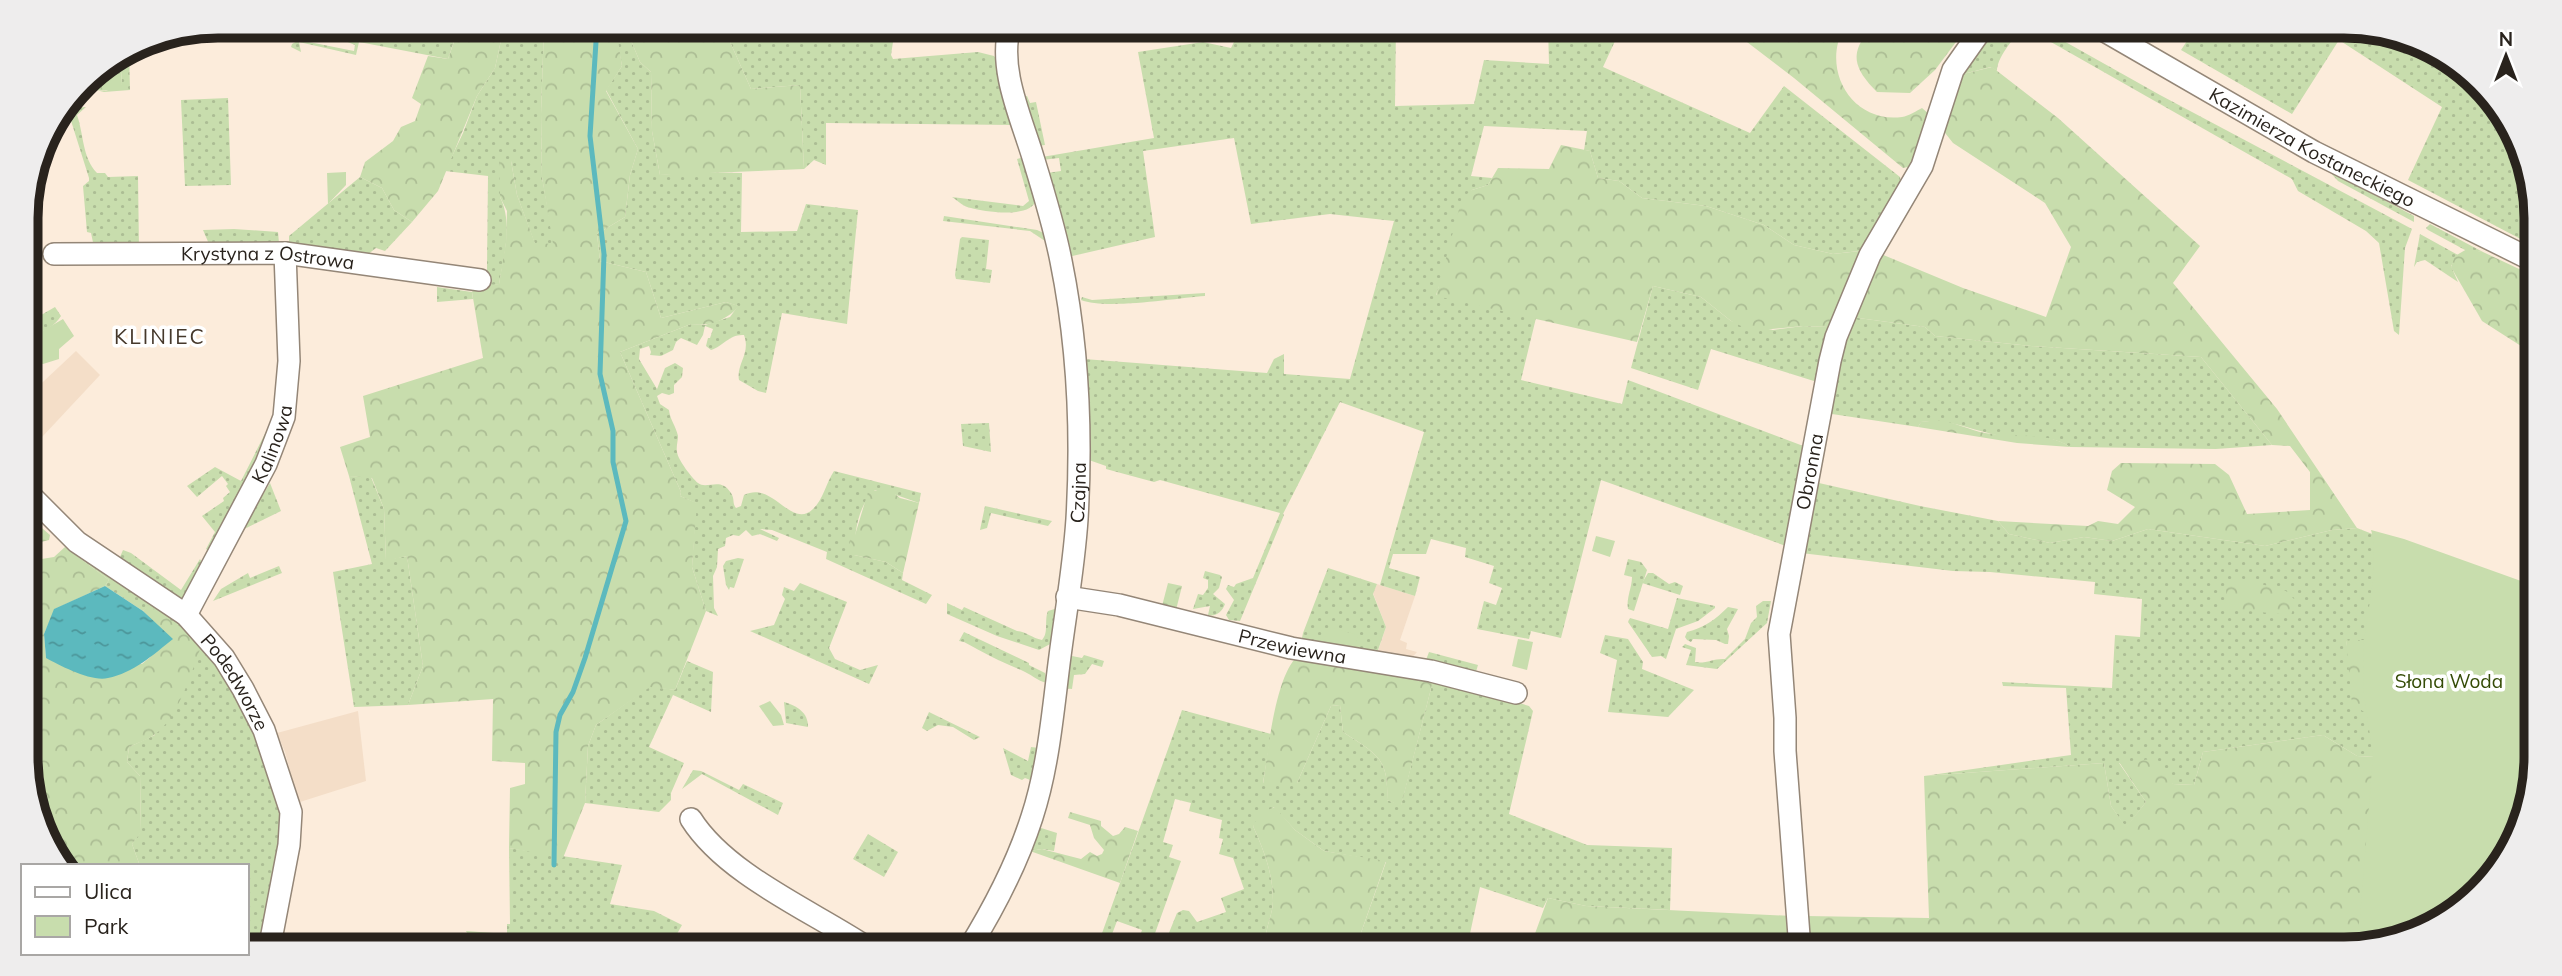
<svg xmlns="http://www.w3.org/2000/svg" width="2562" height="976" font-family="Mulish,sans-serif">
	<defs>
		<pattern id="grass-dots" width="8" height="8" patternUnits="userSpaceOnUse" patternTransform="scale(1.75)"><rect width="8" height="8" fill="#c8ddad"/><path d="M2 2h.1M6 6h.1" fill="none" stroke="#acbd94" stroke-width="1.8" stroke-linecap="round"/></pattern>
		<pattern id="forest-crowns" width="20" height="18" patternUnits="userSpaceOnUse" patternTransform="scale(1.75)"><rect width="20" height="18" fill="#c8ddad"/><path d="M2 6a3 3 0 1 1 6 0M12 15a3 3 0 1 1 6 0" fill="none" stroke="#acbd94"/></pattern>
		<pattern id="water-ripples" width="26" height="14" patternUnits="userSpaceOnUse" patternTransform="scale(1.75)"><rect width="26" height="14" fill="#5cb9be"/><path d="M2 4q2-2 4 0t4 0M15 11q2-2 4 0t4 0" fill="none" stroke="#4c969a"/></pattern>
	</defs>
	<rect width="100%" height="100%" fill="#fcecdb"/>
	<g fill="#f4dec8">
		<path d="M76,351L100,375L28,452V396Z"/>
		<path d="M1377,584L1415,596L1400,640L1407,643L1406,649L1417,652L1407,663L1389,657V653L1378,651L1386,627L1373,593Z"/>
		<path d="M358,711L366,781L300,802L297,798L285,752L277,733Z"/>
	</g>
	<g fill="url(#grass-dots)">
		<path d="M341,26H452L457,32L448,59L359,42L356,55L299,42L301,52L291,47L292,44L299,40L354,51L355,45L340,39L338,30Z"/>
		<path d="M504,26H544L541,114L542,177L554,244H535L517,195L511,161L500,197C513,223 504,256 499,284L484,287L487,269L488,176L445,171L463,133L477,96L495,68Z"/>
		<path d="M723,26H989L982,35L893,42L891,55L893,59L978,52L994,56L997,60L1013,125L826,123V165L814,160L804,169L800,85L751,89Z"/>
		<path d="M1308,26H1396L1395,106L1474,104L1484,60L1549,64L1548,26H1622L1603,67L1750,133L1784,86L1900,177L1902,187L1859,251L1833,254L1794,245L1764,225L1706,206L1642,198L1619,181L1598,178L1590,151L1584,150L1587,131L1484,126L1471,176L1492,178L1488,185L1472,190L1436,295L1536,318L1521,380L1622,404L1628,380L1806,447L1786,546L1601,480L1561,638L1531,631L1529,639L1477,629L1484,601L1496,605L1502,588L1489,583L1494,566L1465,557L1466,548L1431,539L1426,554H1393L1389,568L1420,577L1415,596L1380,585L1424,432L1340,402L1283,514L1284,515L1240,621L1229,620L1226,615L1234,600L1226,589L1228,585L1234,587L1236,584L1253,578L1280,513L1160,480L1154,482L1106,469V466L1086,459L1084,359L1267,373L1274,359L1284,354V374L1350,379L1394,221L1330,214L1251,224L1234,138L1143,151L1155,237L1068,257L1047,173L1061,171L1059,158L1042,160V157L1154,138L1138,52L1203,42L1231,48L1236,38Z"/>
		<path d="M1991,26H2037L2160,95L2412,229L2405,248L2399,335L2394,331L2379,243L2366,231L2298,191L2292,179L2030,30H2021C2012,40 1997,58 1997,71L1991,67L1959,75Z"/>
		<path d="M2197,26H2344L2406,37L2488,92L2534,193V246L2408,180L2442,107L2339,40L2292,114L2181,50Z"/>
		<path d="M627,31L640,62L651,72L652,131L660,175L693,172L742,173L741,232L797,231L806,204L858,210L847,324L782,313L766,393L758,391L739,380C736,364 751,354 744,335C729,334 724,346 711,350L706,346L708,338H710L713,329L705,326L703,335L697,345L681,338L676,342L673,350L661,356L650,355L651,352L649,346L640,349L639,359L657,389L665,368L675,363L683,368L682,377L674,385V393L669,395L662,393L657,396L660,404L669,410C670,420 676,426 678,436C678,441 676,447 677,452C678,460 692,478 698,483C707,490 721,476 731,493C735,499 732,503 736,508L741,506L744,495C773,480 791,530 813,509C823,500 826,483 834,471L921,493L919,503L882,490H875C857,507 855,532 854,555L886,562L903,573L902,580L932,595L926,604L826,559L827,552L772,530L760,529L779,538L777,541L760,534L752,536L746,530L739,536L733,535L726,538L725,546L718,549L717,567L713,576L714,608L718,616L706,611L692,567L696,503L680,496L681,492L620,352L691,324L705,325L730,317L738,306L726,302L661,318L646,272L600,261L597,234L625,217L630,175L638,149L606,90L622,66L616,34Z"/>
		<path d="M129,51L130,90L104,92L96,90L106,91L122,84L120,56Z"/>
		<path d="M1024,96H1027L1030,103L1036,102L1045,145L1038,146Z"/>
		<path d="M228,98L231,185L185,186L181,100Z"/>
		<path d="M86,107L77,115C84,135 82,157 97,173H105L108,177L138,176L139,249L94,247L91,233L87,232L83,186L89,181V178L67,108Z"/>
		<path d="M1024,157C1028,169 1037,187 1036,199C1033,219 985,212 971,208C964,207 958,201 952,197L1023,206L1029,201L1017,159Z"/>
		<path d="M2328,170L2414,216V222L2338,181Z"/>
		<path d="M360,177L382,188L394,210L412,222L385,251L376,248L367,255L289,248V236Z"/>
		<path d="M1903,214L1906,216L1881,254L1851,317L1925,327L1935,336L2031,346L2201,357L2272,445L2216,449L2070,447C2050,433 2025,439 2001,436C1973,431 1950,418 1921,422L1918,427L1832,414C1827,403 1833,388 1835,377C1845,331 1867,245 1903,214Z"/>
		<path d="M944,216L1037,230L1046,234L1048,243L1030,231L943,221Z"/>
		<path d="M2430,224L2483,252L2465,250L2428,230L2426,228Z"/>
		<path d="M234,229L278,232L279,243L209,244L203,230Z"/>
		<path d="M2420,234L2458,255L2451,266L2458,282L2425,260L2417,262L2414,267Z"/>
		<path d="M962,237L989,240L986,269L992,270L990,283L956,279L955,275L960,239Z"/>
		<path d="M1653,286L1701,297L1731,321L1773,330L1803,326L1828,327L1817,382L1711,349L1698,390L1631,368Z"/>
		<path d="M437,287L472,292L473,299L437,302Z"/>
		<path d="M1205,293V296C1176,298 1106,310 1081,300L1082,297L1092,300Z"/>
		<path d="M55,307L61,316C56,324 45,332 36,333L29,322Z"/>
		<path d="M278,408L251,474L226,517L223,532L210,552L206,549L215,532L202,516L224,501L223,498L230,492L226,486L228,484L222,476L197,497L187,486L215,467L241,481Z"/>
		<path d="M989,423L991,452L963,446L961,424Z"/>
		<path d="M1828,431L1819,483L1920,506L1998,521L2009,534L2050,543L2084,537L2112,541L2148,529L2265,546L2332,530L2357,528L2375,535L2373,644L2346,641L2349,656L2408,741L2410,759L2357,756L2323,735L2203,752L2194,785L2173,784L2119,763L2146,802L2126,828L2111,806L2104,763L1924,776L2071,755L2066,688L2003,686L2002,682L2112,688L2115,635L2140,637L2142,599L2094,594L2095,582L1990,572L1953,571L1801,553L1824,434Z"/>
		<path d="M349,476L371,477L384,509L386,560L407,556L423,666L408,705L354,707L333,572L372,564Z"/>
		<path d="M270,483L281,511L242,530Z"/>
		<path d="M985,506L1052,521L1048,526L991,513L987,528L980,530Z"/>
		<path d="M65,547H69L179,622C226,661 278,766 283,827L261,950H247V866H140L132,844L141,831L140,776L127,762L129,747L155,735L148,606L143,611L105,586L109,580Z"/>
		<path d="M123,550L131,553L181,590L200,559L203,564L185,599L179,601L123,565L120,557Z"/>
		<path d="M738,558L744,559L734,588L730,587L729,590L726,585L723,566L726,561Z"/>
		<path d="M1628,559L1641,562L1647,570L1634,611L1628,609C1626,598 1632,588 1632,577L1624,575Z"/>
		<path d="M279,566L282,573L213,601L221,589L248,573L250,578Z"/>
		<path d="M1328,568L1377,584L1373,594L1386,627L1377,653L1306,646L1302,638L1303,633Z"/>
		<path d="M1205,571L1220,575L1222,577L1219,588L1213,594L1225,604C1222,612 1216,617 1208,615L1210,606L1193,609L1198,594L1203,595L1208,588V580L1203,578Z"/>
		<path d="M1648,573H1653L1669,584L1675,582L1683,586L1680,595L1642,583Z"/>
		<path d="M800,583L847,602L829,648L835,659L860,670L878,665L869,684L750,631L774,625L785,599L782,595L784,587L794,591Z"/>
		<path d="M1677,598L1715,606V608L1698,621L1676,629L1666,659L1661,656L1652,657L1628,622L1630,618L1668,629Z"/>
		<path d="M1763,601H1771L1767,623L1717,669L1686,665L1691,650L1682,647L1685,644L1696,648L1695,662C1706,664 1714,658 1725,659L1745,639L1751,623L1757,617L1756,606Z"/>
		<path d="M947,603L962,610L964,607L1017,631C1027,632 1032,638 1042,640C1049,633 1044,620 1048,611L1058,608L1052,643L1039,650L997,636L947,614Z"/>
		<path d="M1728,607L1738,609L1727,629L1729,636L1728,644H1725L1716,640L1693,639L1691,642L1687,640L1685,637L1687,632C1704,628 1716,619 1728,607Z"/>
		<path d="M964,632L1029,663V665L1045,673L1047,683C1037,681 1031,674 1021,670C1001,662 984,653 964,642L959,641Z"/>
		<path d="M1605,635L1628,639L1643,662L1642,669L1694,690L1668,717L1608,712L1617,660L1600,653Z"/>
		<path d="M1429,652L1478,665L1475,675L1426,660Z"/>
		<path d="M1067,655L1082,658L1084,655L1104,661L1102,667L1092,664L1085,674L1074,675L1072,689L1063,688Z"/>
		<path d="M687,661L713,672L711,712L673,695L649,747L684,763L671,793V800L659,812L585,803L588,746L596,725L650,686L675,690Z"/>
		<path d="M1434,677L1529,706L1533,711L1509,814L1587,845L1672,848L1670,910L1586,906L1548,898L1543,908L1480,887L1468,943L1438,933L1432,950H1355L1386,862L1324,851L1295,830L1274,807L1253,826C1264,851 1273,873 1273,901C1273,917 1261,934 1268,950H1206L1180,939L1176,950H1162L1177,913L1183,910L1189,911L1197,922L1226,912L1221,898L1244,889L1233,858L1219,854L1223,839L1219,838L1222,820L1189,811L1191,803L1175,799L1163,842L1173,845L1169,857L1181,861L1149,950H1135L1142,930L1117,921L1106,950H1096L1182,710L1271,734L1263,783H1297L1331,706L1340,705L1343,732C1376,754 1389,757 1387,800L1401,805Z"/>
		<path d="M784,702C797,706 808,712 808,727L786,723Z"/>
		<path d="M929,712L980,737L974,740L953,727L938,725L927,731L922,728Z"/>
		<path d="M1031,747L1039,748L1033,781L1025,778L1022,780L1011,775L1003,748L1028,761Z"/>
		<path d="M693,770L701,771L739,790L743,784L783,803L778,815L702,774L682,789Z"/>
		<path d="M1038,827L1057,833L1054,851L1042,849L1030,851Z"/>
		<path d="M868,834L898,852L884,877L853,859Z"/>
		<path d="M509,848L622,865L610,904L654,911L682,925L668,950H506L472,942L466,931L507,934V924H510Z"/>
	</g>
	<g fill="url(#forest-crowns)">
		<path d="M452,26H504L495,68L477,96L438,191L412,222L394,210L382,188L360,177L365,162L393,141L401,127L415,121L421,104L412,98L428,56L448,59L457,33Z"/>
		<path d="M544,26H723L751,89L800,85L804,169L660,175L652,131L651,72L640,62L627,31L617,34L622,66L606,91L638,149L630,175L625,217L597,234L600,261L646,272L661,318L726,302L739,306C727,320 710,327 691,324L620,352L681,492L680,496L697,503L692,567L706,611L675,690L650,687L596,725L588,746L585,803L563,858L509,848L510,788L525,784V763L492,761L493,699L408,705L423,666L407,556L386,561L384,509L372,478L349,476L340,447L370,437L363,396L483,358L472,292L476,286L499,284L506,242L507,211L500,197L499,160L511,161L517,195L535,243L553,244L542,177L541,114Z"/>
		<path d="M1726,26H1845C1820,68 1851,124 1902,117C1909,116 1916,111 1922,108L1929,114L1913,166L1903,168L1794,78Z"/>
		<path d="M1874,26H1968L1935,70L1910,93L1877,92C1854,69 1847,52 1874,26Z"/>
		<path d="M120,56L122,84L119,90C105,91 95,92 85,82L91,74Z"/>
		<path d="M1992,67L2058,118L2200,246L2173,283L2277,409L2357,528L2332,530L2265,546L2148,529L2112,541L2084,537L2050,543L2009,534L1998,521L2088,526L2098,521L2118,524L2135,507L2107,490L2112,471L2121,463L2215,464L2229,475L2247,514L2310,510V472L2290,446L2272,445L2201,357L2031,346L1935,336L1925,327L1851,317L1881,254L1963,288L2046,317L2071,247L2045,203L1953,143L1942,129L1959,75Z"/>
		<path d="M1561,145L1590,151L1598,178L1619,181L1642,198L1706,206L1764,225L1794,245L1833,254L1860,251L1828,327L1803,326L1751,331L1731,321L1701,297L1653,286L1637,342L1436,296L1462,198L1472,190L1488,185L1498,168L1549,169Z"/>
		<path d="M2467,249L2483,252L2534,276L2535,355L2482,321L2451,267L2455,256Z"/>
		<path d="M1938,420C1955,422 1969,430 1985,433C2012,438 2048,431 2070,447L2017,443L1918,427L1921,422Z"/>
		<path d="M887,488L900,498L919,503L903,573L886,562L854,555L849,548L850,539L855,535L868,492Z"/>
		<path d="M28,516L50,535L49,540L29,545Z"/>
		<path d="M65,547L109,580L105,586L55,609L44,634L46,658L142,664L172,639L143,611L148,605L185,630L201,647C191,673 178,719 154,735C147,740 137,743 129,747L127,762L140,776L141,832L132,844L140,866H65L30,795L29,561L54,557Z"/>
		<path d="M2236,577L2286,591L2296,601L2291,615L2227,609L2226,588Z"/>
		<path d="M1168,583L1182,586L1176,610L1162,606Z"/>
		<path d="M2346,640H2364L2536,758L2525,820L2460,910L2356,949H1806V916L1929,918L1924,776L2104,763L2111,806L2126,827L2146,802L2119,762L2154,759L2173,784L2194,785L2203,752L2323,735L2357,756L2409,759L2408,741L2352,704Z"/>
		<path d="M1298,656L1434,677L1401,806L1387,800C1389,757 1376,754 1343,732L1340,705L1331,706L1297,783L1271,786L1263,784C1268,753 1275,675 1298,656Z"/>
		<path d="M1275,807L1295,830L1324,851L1386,861L1355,950H1303L1296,944L1292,950H1268C1261,934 1273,917 1273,901C1273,873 1264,851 1253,826L1260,813Z"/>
		<path d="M1070,812L1101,821V826L1113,836L1119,834L1125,827L1138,831L1120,883L1030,851L1042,849L1081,859L1090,852L1097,856L1102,854L1104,850L1094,838L1090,825L1068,818Z"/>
		<path d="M1548,898L1586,906L1792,916L1795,949L1529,950Z"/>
	</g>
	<g fill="#c8ddad">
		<path d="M346,172V185L328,204L327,173Z"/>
		<path d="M63,319L74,336L59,349V359L43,364L28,360L27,340Z"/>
		<path d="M2371,530L2404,539L2535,586L2536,758L2525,820L2460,910L2354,949L2360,917L2373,756L2363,688L2364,640L2373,581L2374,541Z"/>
		<path d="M1596,536L1615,541L1610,557L1592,551Z"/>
		<path d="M1329,627L1358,635L1354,650L1324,642Z"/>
		<path d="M1518,639L1533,642L1527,670L1512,666Z"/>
		<path d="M770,701L781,715L784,725L773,726L759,706Z"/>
	</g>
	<path fill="url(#water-ripples)" d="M105,586L143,611L173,639C153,655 133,673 108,678C91,682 61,666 46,658L44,634L54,609Z"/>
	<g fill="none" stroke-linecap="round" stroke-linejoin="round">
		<path stroke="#5cb9be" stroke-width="5" d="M554,865L556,732L560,715L573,692L585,658L626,521L613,462V431L600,374L604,254L590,136L597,26"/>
		<defs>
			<g id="street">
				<path id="s1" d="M2096,26L2314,152L2534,261"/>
				<path id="s2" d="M54,254L285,253L480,280"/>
				<path id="s3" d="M28,493L77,542L186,615L224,658L243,689L264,730L291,812L289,845L269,950"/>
				<path id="s4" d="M1067,597L1119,605L1291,648L1431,671L1516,693"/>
				<path id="s5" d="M186,615L266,464L284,417L289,361L285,253"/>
				<path d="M691,819C727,876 815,912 871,950"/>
				<path id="s6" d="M1800,949L1785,751V718L1779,634L1830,361L1836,337L1870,255L1922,166L1953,70L1984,26"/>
				<path id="s7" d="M968,950C994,908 1017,864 1032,817C1049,765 1053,709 1060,656C1066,610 1074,565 1077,519C1082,434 1078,345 1061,261C1054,225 1043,190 1032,154C1020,115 998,67 1010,26"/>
			</g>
		</defs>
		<use href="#street" stroke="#948677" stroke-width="24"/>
		<use href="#street" stroke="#fff" stroke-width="21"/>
	</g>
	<g text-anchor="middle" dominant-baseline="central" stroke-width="7" stroke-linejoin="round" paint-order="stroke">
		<g font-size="19" fill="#29231d" stroke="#fff">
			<text stroke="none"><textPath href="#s1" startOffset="248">Kazimierza Kostaneckiego</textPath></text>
			<text stroke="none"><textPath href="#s2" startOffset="214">Krystyna z Ostrowa</textPath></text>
			<text stroke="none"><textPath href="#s5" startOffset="192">Kalinowa</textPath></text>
			<text stroke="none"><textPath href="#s6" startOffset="481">Obronna</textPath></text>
			<text stroke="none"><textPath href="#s7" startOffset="476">Czajna</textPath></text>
			<text stroke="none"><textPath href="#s4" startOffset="231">Przewiewna</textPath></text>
			<text stroke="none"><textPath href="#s3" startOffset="284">Podedworze</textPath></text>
		</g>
		<g font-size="19" fill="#354c07" stroke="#fff">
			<text x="2449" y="681">Słona Woda</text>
		</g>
		<g font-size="21" letter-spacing="2" fill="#45382b" stroke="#fff">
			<text x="160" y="336">KLINIEC</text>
		</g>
	</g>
	<path d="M0 0H2562V976H0ZM218 38H2344A180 180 0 0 1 2524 218V757A180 180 0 0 1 2344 937H218A180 180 0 0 1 38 757V218A180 180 0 0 1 218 38Z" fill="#eeeded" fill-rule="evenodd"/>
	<path fill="none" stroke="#29231d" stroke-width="9" d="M218 38H2344A180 180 0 0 1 2524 218V757A180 180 0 0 1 2344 937H218A180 180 0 0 1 38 757V218A180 180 0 0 1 218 38Z"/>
	<rect x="21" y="864" width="228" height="91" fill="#ffffff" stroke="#a9a7a5" stroke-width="2"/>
	<rect x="35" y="887" width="35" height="10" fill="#ffffff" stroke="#a9a7a5" stroke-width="2"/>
	<text x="84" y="899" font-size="21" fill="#29231d">Ulica</text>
	<rect x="35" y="916" width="35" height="21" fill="#c8ddad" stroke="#a9a7a5" stroke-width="2"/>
	<text x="84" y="934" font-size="21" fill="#29231d">Park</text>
	<g transform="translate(2506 56)" stroke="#ffffff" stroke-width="5" paint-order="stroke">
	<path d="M0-5L12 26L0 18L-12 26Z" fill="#29231d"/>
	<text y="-10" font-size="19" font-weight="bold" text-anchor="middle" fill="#29231d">N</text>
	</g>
</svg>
